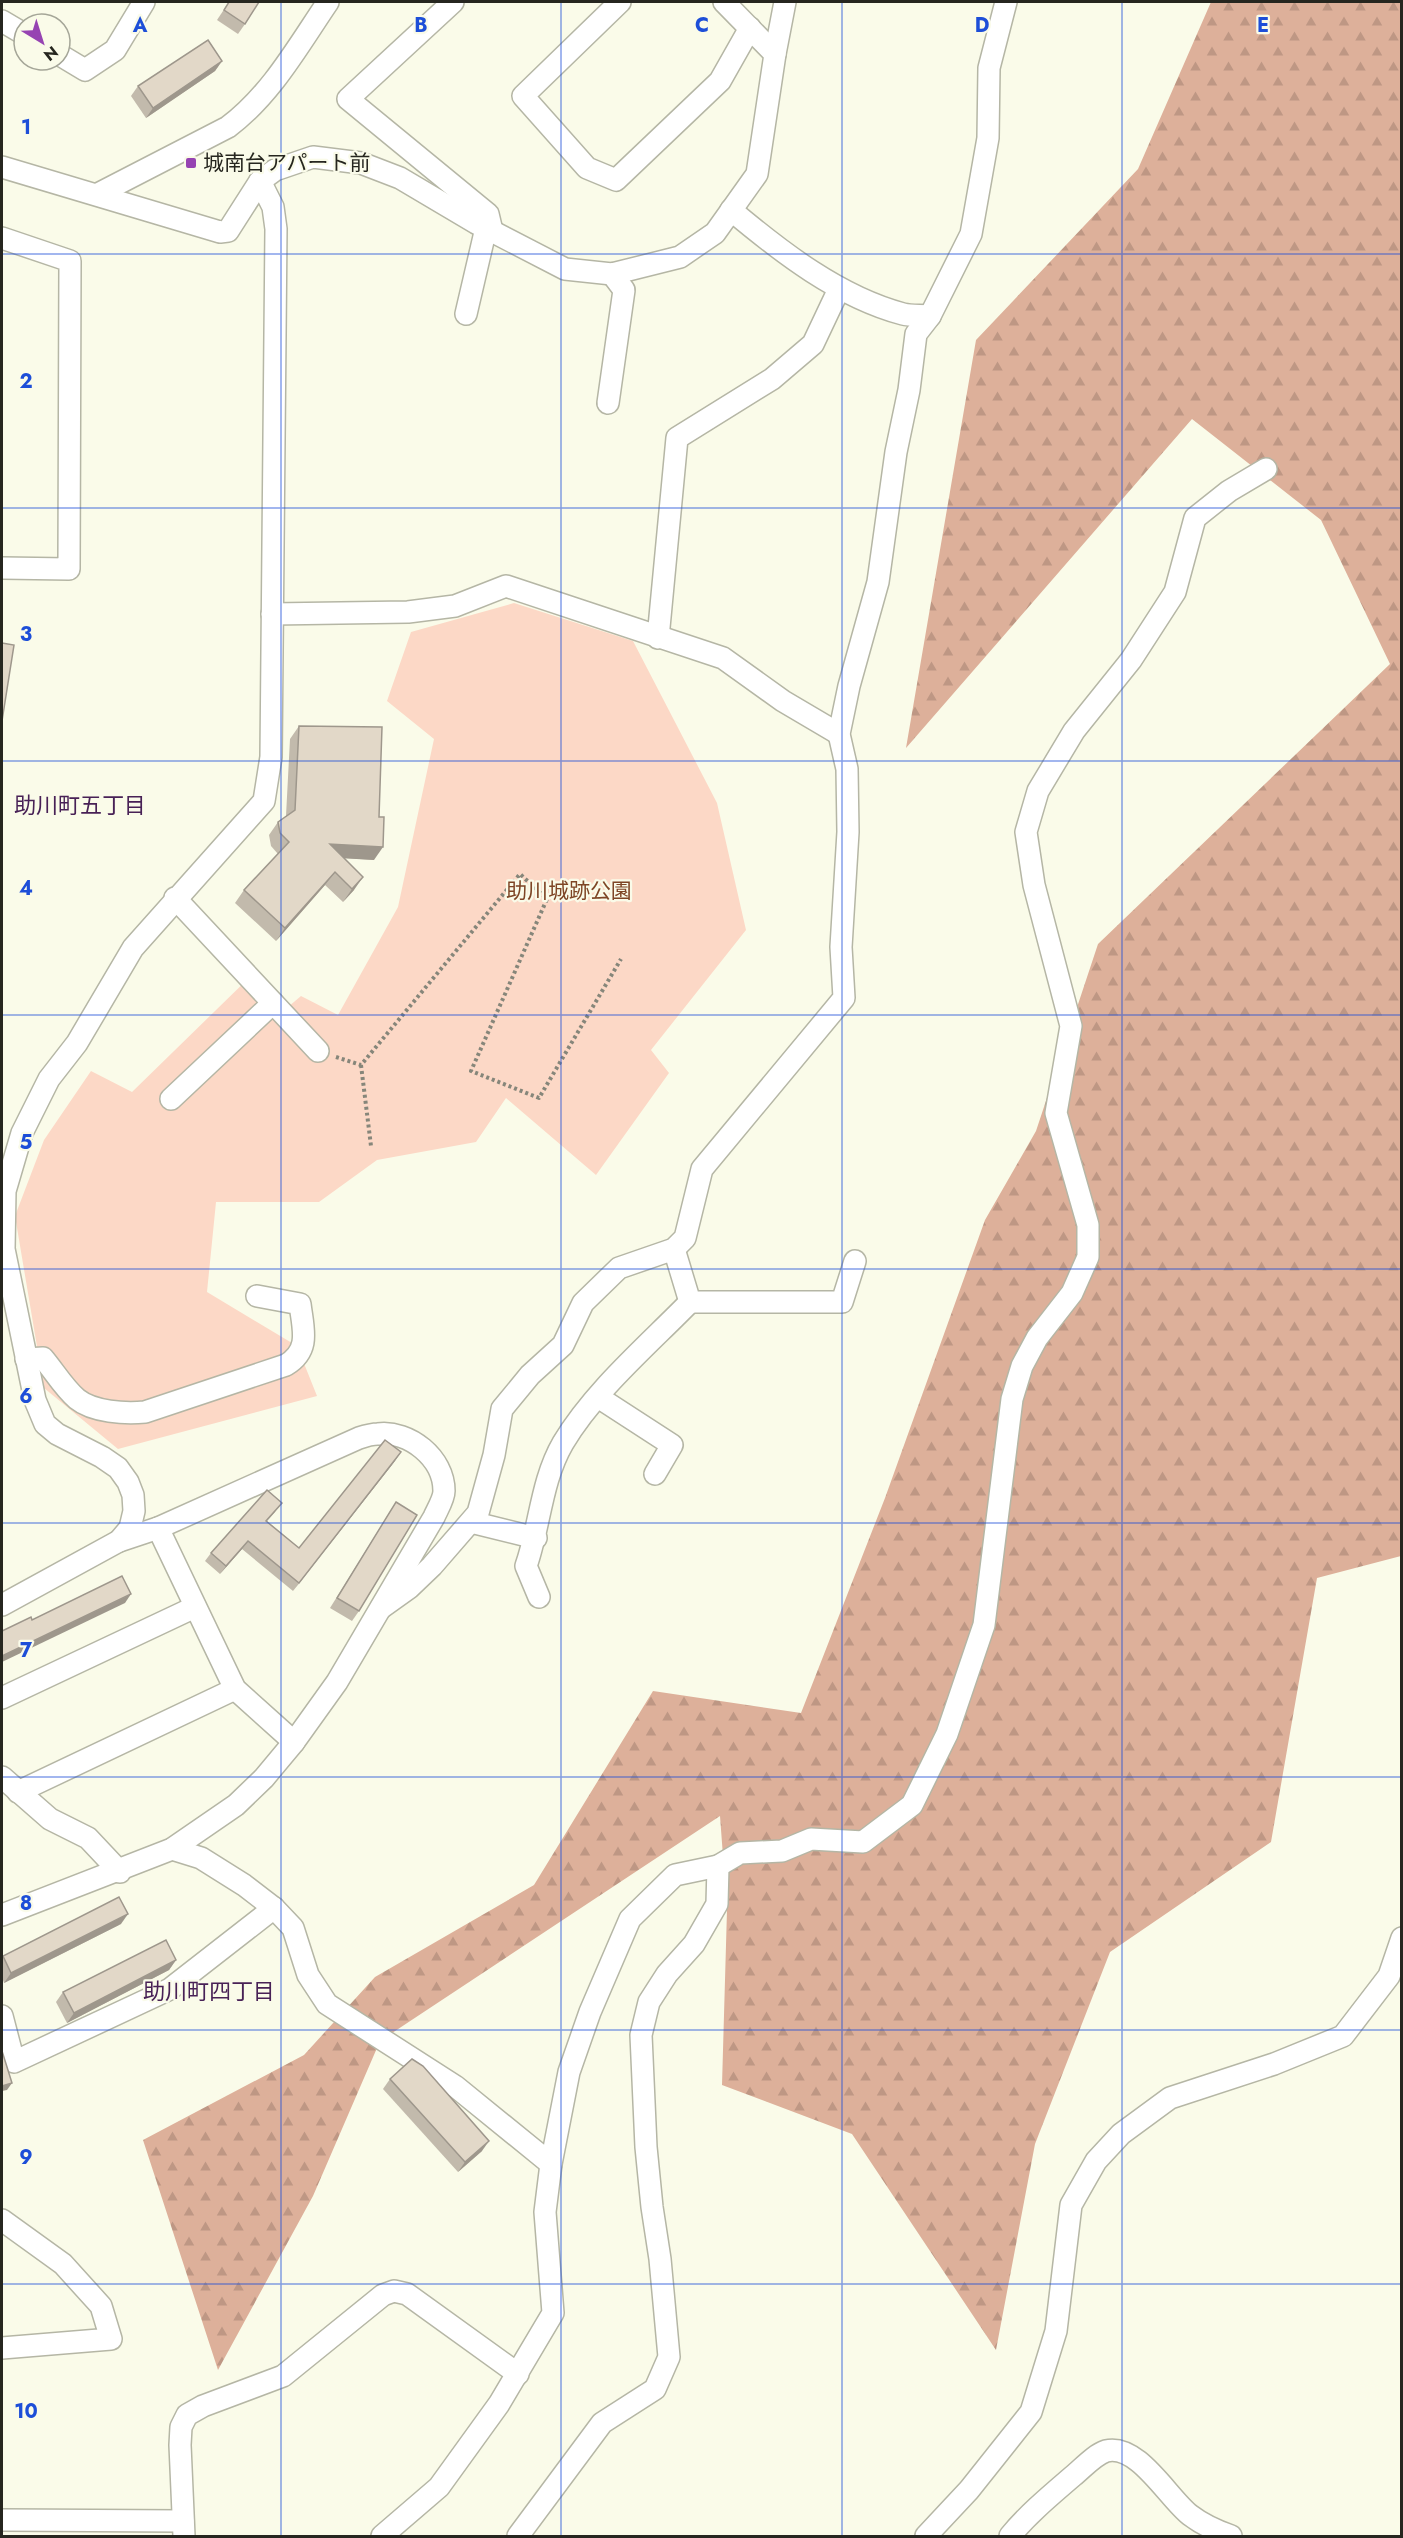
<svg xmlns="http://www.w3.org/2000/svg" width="1403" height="2538" font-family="Jost,'Noto Sans JP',sans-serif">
	<defs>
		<pattern id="forest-firs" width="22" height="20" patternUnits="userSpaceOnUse" patternTransform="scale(1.5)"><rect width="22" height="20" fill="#ddb09a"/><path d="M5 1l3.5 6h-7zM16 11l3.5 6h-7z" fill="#be9784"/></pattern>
	</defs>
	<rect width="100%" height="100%" fill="#fafbe9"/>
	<path fill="url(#forest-firs)" d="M1211,2H1401V1556L1317,1578L1271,1842L1110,1952L1035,2144L996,2350L852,2134L722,2085L727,1910L720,1816L380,2041L313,2196L218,2370L143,2140L304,2055L375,1977L534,1885L653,1691L801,1713L885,1498L985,1220L1036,1131L1098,944L1390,664L1321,520L1192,419L906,748L976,340L1138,169Z"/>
	<path fill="#fcd8c6" d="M514,603L633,641L717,803L746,930L651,1050L669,1073L596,1175L506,1098L476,1142L377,1160L319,1202H216L207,1292L297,1346L317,1396L118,1449L44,1388L15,1216L44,1140L91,1071L132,1092L256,971L288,1007L301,996L338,1015L398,907L434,739L387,701L411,632Z"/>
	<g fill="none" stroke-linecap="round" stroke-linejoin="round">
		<defs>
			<g id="minor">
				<path d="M453,2L348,99L488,214L492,231"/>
				<path d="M620,2L523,96L587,168L616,180L720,81L750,28"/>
				<path d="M2,21L24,34"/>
				<path d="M775,54L785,2"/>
				<path d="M60,55L85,70L115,50L144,2"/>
				<path d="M2,167L220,232L228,231L260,181L273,207L276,229L271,757L264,801L133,948L77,1043L49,1079L22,1133L5,1191L4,1249L35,1400L45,1424L57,1434L102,1457L118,1468L128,1482L133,1495L134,1511L130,1528L119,1541L2,1605"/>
				<path d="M260,181L275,170L313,157L361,163L400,178L476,223L565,269L612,274L680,257L715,233L757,174L775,54L724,2"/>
				<path d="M98,194L228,127C271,95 298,46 328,2"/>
				<path d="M731,210C781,252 839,297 903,314C911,316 922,315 930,316"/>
				<path d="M2,238L70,261L69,569L2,568"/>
				<path d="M466,314L486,228"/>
				<path d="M608,403L624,290L612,274"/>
				<path d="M272,614L408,612L455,606L506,586L723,658L783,701L839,734"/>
				<path d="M658,638L677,438L772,379L813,344L839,289"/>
				<path d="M175,898L318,1051"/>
				<path d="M171,1099L273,1003"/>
				<path d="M674,1249L690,1302H842L855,1261"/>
				<path d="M26,1359L43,1358C54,1371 64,1388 77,1399C93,1412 125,1414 145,1412L286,1365C311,1350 303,1329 300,1304L257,1296"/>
				<path d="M598,1397L672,1445L655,1474"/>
				<path d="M471,1522L536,1538"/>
				<path d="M158,1528L235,1689L294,1742"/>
				<path d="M539,1597L526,1566C540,1526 541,1481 563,1443C594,1391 648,1345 690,1302"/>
				<path d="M381,1608L409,1588L432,1566L478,1513L494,1455L502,1409L530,1375L563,1345L583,1303L619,1268L674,1249L685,1238L702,1169L844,998L841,947L848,832L847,769L839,734L849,686L878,582L896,452L909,390L916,334L930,316L971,234L988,138L989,68L1006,2"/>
				<path d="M2,1698L195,1607"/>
				<path d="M2,1777L50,1819L88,1838L120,1872"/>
				<path d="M18,1792L235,1689"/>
				<path d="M172,1849L201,1858L244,1885L274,1908L293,1928L308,1975L327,2004L455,2086L551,2164"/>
				<path d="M2,1915L172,1849L236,1805L264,1778L294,1742L337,1682L434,1517C437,1510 444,1499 444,1491C444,1458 409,1430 378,1434C372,1434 365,1436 359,1438L158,1528L119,1541"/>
				<path d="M2,2016L14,2062L170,1989L274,1908"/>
				<path d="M2,2220L63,2264L101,2306L111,2339L2,2348"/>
				<path d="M2,2520L183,2521"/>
				<path d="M184,2536L180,2445L181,2427L187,2415L203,2406L283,2376L383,2295L394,2291L407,2294L518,2374"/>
				<path d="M382,2536L439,2487L499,2404L553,2313L545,2212L551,2164L569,2072L590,2012L630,1919L675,1875L718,1866L740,1853L782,1851L811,1839L863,1842L912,1805L947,1734L984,1625L1012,1399L1022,1366L1037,1338L1072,1293L1088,1257V1225L1056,1113L1071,1026L1034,885L1026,832L1038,791L1074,731L1131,660L1175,592L1195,518L1229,491L1266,469"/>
				<path d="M518,2536L602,2423L655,2389L669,2357L660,2259L652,2207L646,2147L641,2035L649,2002L667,1974L694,1944L717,1904L718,1866"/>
				<path d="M926,2536L969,2490L1031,2412L1056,2331L1071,2205L1096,2161L1121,2134L1170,2098L1274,2064L1343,2036L1389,1976L1402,1938"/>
				<path d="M1010,2536C1028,2514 1051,2495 1073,2476C1083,2468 1094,2455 1106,2451C1138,2443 1168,2498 1190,2515C1203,2525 1217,2531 1231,2536"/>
			</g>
		</defs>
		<use href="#minor" stroke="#b5b6a5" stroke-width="24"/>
		<g stroke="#86867a" stroke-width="4" stroke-dasharray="3 3" stroke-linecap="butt">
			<path d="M336,1057L361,1065L520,874L547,899L471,1071L539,1098L621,959"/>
			<path d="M361,1065L371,1146"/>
		</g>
		<use href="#minor" stroke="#fff" stroke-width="21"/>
	</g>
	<g fill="#c2baac">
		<path d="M229,2L245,24L238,34L217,20Z"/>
		<path d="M222,61L215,71L146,118L131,96L138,86Z"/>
		<path d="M299,726L374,860L345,858L354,890L343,902L325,885L276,941L235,903L244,890L278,854L271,846L269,835L278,822L286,816L290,739Z"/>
		<path d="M395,1461L293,1591L242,1549L220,1574L205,1561L211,1553L276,1511L267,1521L299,1548Z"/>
		<path d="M396,1502L359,1611L352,1621L330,1608Z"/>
		<path d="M121,1924L4,1983L2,1977V1957L3,1956Z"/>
		<path d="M176,1960L169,1970L67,2023L56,2002L63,1992Z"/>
		<path d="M390,2079L482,2151L458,2172L383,2089Z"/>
	</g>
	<g fill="#9e978c">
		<path d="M222,61L215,71L146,118L153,108Z"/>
		<path d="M330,844L383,847L374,860L321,857Z"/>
		<path d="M335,872L325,885L276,941L285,928Z"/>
		<path d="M363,877L354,890L343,902L352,889Z"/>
		<path d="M401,1452L395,1461L293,1591L299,1583Z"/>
		<path d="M248,1541L242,1549L220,1574L226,1566Z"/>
		<path d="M131,1594L125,1603L2,1662V1656Z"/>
		<path d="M128,1914L121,1924L4,1983L11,1973Z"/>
		<path d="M176,1960L169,1970L67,2023L74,2013Z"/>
		<path d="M12,2083L7,2090L2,2091V2086Z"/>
		<path d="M489,2141L482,2151L458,2172L465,2162Z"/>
	</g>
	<g fill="#e2d8c8" stroke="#9e978c" stroke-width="1.5">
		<path d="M229,2H259L245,24L224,10Z"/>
		<path d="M208,40L222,61L153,108L138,86Z"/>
		<path d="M2,643L14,645L2,721Z"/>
		<path d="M299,726L382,727L379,817H384L383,847L330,844L363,877L352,889L335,872L285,928L244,890L289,842L280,833L278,822L295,810Z"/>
		<path d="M385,1440L401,1452L299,1583L248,1541L226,1566L211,1553L267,1490L282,1503L266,1521L299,1548Z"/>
		<path d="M396,1502L417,1515L359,1611L337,1598Z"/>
		<path d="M122,1576L131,1594L2,1656V1631L31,1617L32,1620Z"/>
		<path d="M119,1897L128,1914L11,1973L3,1956Z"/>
		<path d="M166,1940L176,1960L74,2013L63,1992Z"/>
		<path d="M2,2051L12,2083L2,2086Z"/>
		<path d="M412,2059L423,2066L489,2141L465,2162L390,2079Z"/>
	</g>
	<path fill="none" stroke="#1d4ed8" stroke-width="1.5" stroke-opacity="0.55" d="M281,2V2536M561,2V2536M842,2V2536M1122,2V2536M2,254H1402M2,508H1402M2,761H1402M2,1015H1402M2,1269H1402M2,1523H1402M2,1777H1402M2,2030H1402M2,2284H1402"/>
	<rect fill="#9643b2" stroke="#fafbe9" stroke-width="2" x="185" y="157" width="12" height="12" rx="3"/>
	<g text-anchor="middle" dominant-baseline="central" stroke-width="4.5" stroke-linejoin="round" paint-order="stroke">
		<g font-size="21" fill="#26261f" stroke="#fafbe9" text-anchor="start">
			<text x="203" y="163">城南台アパート前</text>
		</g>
		<g font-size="21" fill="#7e4525" stroke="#fafbe9">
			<text x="569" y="891">助川城跡公園</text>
		</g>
		<g font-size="22" fill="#482156" stroke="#fafbe9">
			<text x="80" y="805">助川町五丁目</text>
			<text x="209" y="1991">助川町四丁目</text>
		</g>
	</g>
	<g font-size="20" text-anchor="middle" font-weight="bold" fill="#1d4ed8" stroke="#fafbe9" stroke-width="4.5" stroke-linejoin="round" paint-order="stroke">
		<text x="140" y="32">A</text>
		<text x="421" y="32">B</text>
		<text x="702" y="32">C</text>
		<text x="982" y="32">D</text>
		<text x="1263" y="32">E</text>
		<text x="26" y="134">1</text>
		<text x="26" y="388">2</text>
		<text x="26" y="641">3</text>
		<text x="26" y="895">4</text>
		<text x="26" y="1149">5</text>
		<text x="26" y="1403">6</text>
		<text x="26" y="1657">7</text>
		<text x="26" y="1910">8</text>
		<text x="26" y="2164">9</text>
		<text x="26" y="2418">10</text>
	</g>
	<rect width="1403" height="2538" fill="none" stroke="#26261f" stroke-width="6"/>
	<g transform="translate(42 42) rotate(142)"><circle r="28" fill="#fafbe9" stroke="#a5a698" stroke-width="1.5"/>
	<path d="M0-4.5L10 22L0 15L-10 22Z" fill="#9643b2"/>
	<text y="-9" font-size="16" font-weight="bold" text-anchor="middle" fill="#26261f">N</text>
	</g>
</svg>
